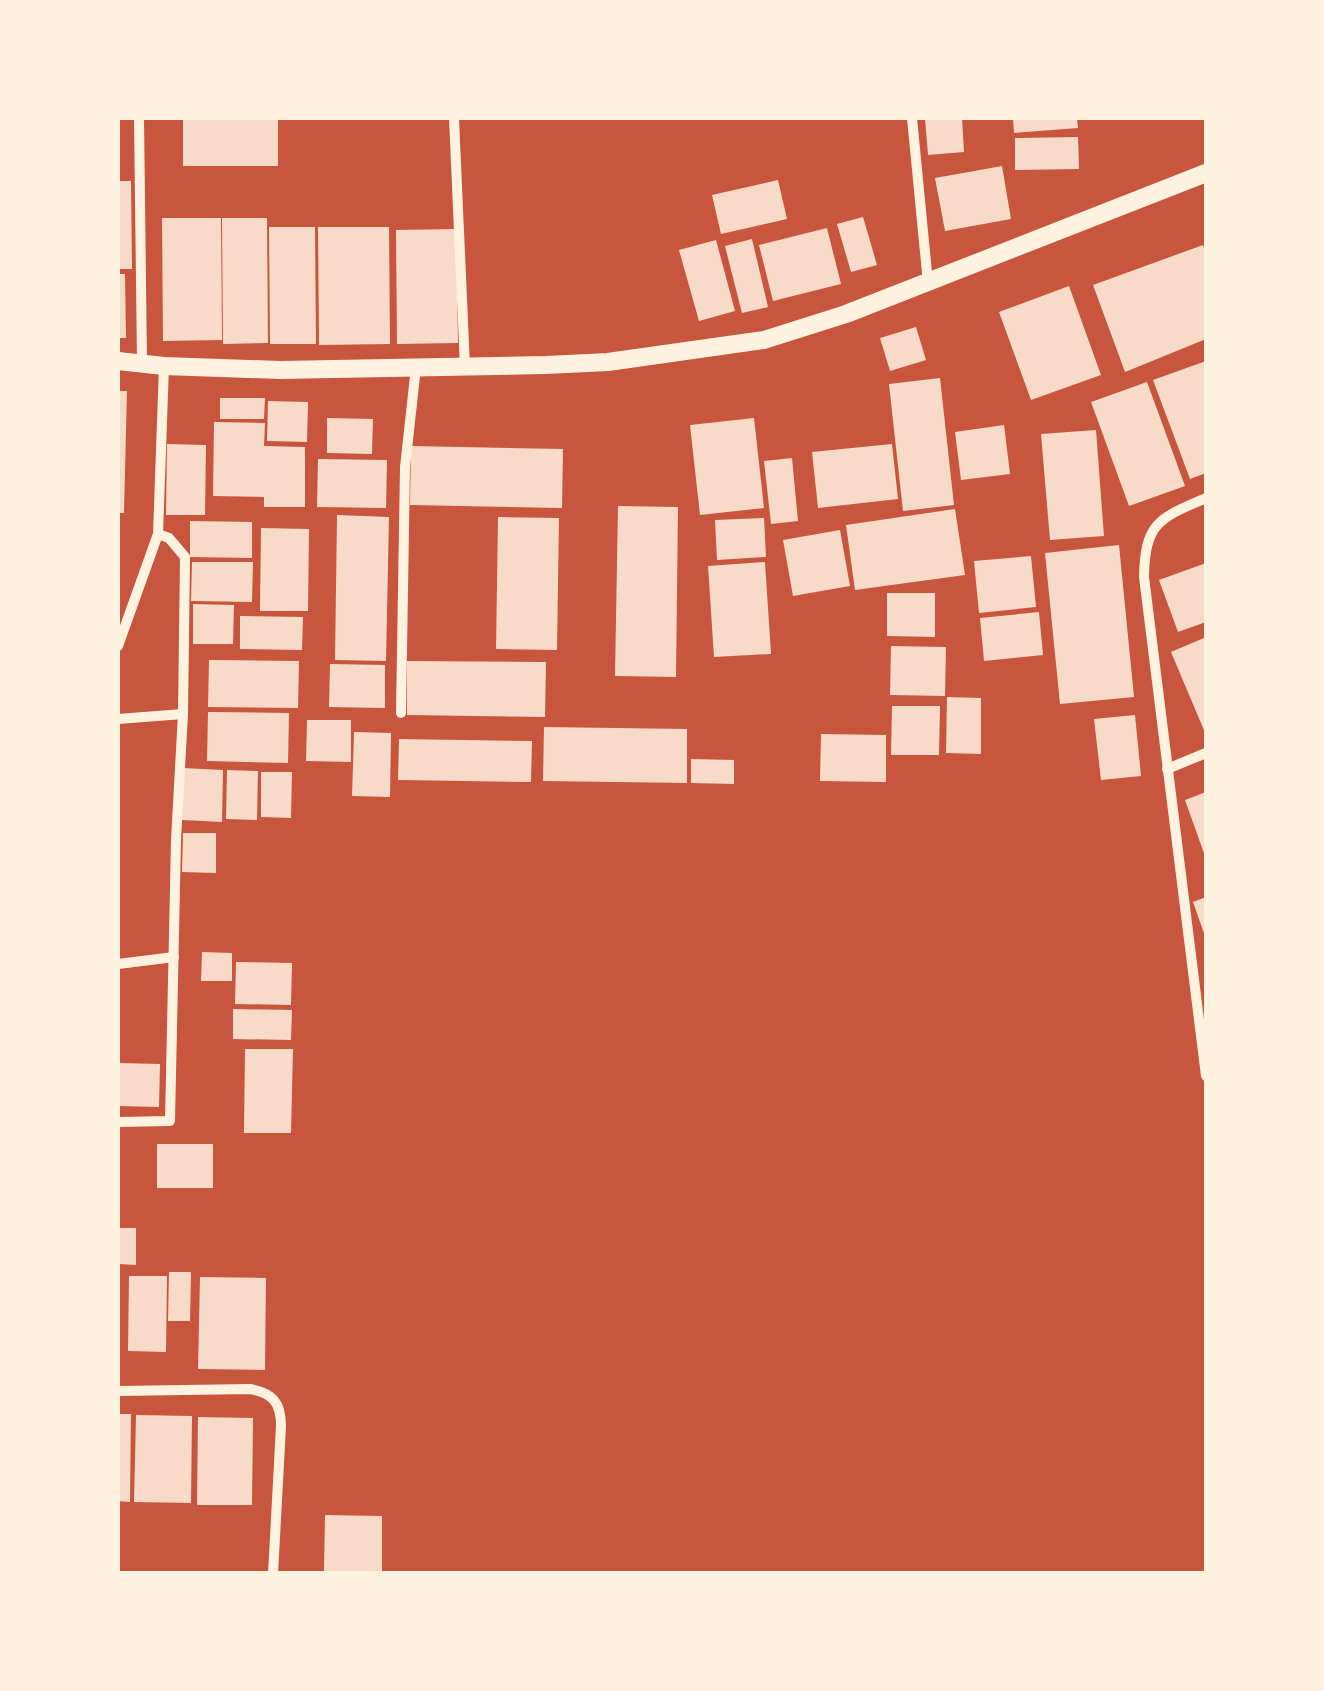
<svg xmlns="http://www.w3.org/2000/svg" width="1324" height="1691" font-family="'Nunito Sans',sans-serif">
	<rect width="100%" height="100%" fill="#c8553d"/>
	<g fill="#f7dbc8">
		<rect x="183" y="118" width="95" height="48"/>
		<path d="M925,118H962L964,152L928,155Z"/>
		<path d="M1013,118H1077L1078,128L1014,133Z"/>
		<path d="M1078,137L1079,169L1015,170V138Z"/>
		<path d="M1002,166L1011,219L945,231L935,178Z"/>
		<path d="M778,180L787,219L721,234L712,195Z"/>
		<path d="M118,181H131L132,269H118Z"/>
		<path d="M863,217L877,265L851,272L837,224Z"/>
		<path d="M162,218H221L222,340L163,341Z"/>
		<path d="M222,218H267L268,343L223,344Z"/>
		<path d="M269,227H315L316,344H270Z"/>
		<path d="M318,227H389L390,344L319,345Z"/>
		<path d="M827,228L841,284L773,301L759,245Z"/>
		<path d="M456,229L458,343L397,344L396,230Z"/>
		<path d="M752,239L768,307L742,313L725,246Z"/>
		<path d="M716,240L735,311L699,321L679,250Z"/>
		<path d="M1203,245L1206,254V339L1125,372L1093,285Z"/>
		<path d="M118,274H125L126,338H118Z"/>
		<path d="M1069,286L1101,375L1031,400L999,312Z"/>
		<path d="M916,327L926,360L890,371L880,338Z"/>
		<path d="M1206,361V473L1190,479L1153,380Z"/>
		<path d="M940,378L954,505L903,511L889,384Z"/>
		<path d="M1147,382L1185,486L1129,506L1091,402Z"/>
		<path d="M118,391H127L124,513H118Z"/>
		<path d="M220,398H265L264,419H220Z"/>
		<path d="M268,401L308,402L307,442L267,441Z"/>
		<path d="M327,418L373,419L372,454L327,453Z"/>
		<path d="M754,418L764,508L700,515L690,425Z"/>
		<path d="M214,422L265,423L264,446L305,447V507H264V497L213,496Z"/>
		<path d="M1004,425L1010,474L961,480L955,432Z"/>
		<path d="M1096,430L1104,536L1050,540L1041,434Z"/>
		<path d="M167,444L206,445L205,515H166Z"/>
		<path d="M892,444L898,499L818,508L812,452Z"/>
		<path d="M411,446L563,449L562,508L410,505Z"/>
		<path d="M792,458L798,521L771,524L764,461Z"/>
		<path d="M318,459L387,460L386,508L317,507Z"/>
		<path d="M618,506L678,507L676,677L615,676Z"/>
		<path d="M955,509L965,575L855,590L846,525Z"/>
		<path d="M337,515L389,517L386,661L335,660Z"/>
		<path d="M498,517L559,518L557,650L496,649Z"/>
		<path d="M764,518L766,557L717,560L715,520Z"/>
		<path d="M190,521L252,522V558L190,557Z"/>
		<path d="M261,528L309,529L308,611H260Z"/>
		<path d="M840,530L850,586L793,596L783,540Z"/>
		<path d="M1119,545L1134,697L1060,704L1045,553Z"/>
		<path d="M1031,556L1036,607L979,613L974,561Z"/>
		<path d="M192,562H253L252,602L191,601Z"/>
		<path d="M765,562L771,654L714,657L708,566Z"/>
		<path d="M1206,563V622L1178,632L1159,580Z"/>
		<path d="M887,593H935V637L887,636Z"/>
		<path d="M193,604L234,605L233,644H193Z"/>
		<path d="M1039,612L1043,655L984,661L980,618Z"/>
		<path d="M240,616L303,617L302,650L240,649Z"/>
		<path d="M1206,637V735L1171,652Z"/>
		<path d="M891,646L946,647L945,696L890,695Z"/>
		<path d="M209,660L299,661L298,708L208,707Z"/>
		<path d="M407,661L546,662L545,717L407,715Z"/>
		<path d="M330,664L385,665V708L329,707Z"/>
		<path d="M947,697L981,698V754L946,753Z"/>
		<path d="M892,706H940L939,755H891Z"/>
		<path d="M208,712L289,713L288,763L207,761Z"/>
		<path d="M1135,715L1141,776L1101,780L1094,719Z"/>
		<path d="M307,720H351V762L306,761Z"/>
		<path d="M544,727L687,729V783L543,781Z"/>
		<path d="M354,732L391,733L390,797L352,796Z"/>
		<path d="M821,734L886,735V782L820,781Z"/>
		<path d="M399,739L532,741L531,782L398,780Z"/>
		<path d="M691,759L734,760V784L691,783Z"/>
		<path d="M183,768L223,770L222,822L182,820Z"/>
		<path d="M227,770L258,771L257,820L226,819Z"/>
		<path d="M261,772H292L291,818L261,817Z"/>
		<path d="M1206,792V859L1185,800Z"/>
		<path d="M183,833H216V873L182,872Z"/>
		<path d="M1206,897V939L1193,902Z"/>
		<path d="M202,952L232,953V981H201Z"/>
		<path d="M236,962L292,963L291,1005L235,1004Z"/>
		<path d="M233,1009L292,1010L291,1040L233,1039Z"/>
		<path d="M245,1049H293L291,1133H244Z"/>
		<path d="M118,1063L160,1064L159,1107L118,1106Z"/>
		<rect x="157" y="1144" width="56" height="44"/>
		<path d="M118,1228H136V1265L118,1264Z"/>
		<path d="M169,1272H191L190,1321H168Z"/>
		<path d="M129,1276H167L166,1352L128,1351Z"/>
		<path d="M200,1277L266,1278L265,1370L198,1369Z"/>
		<path d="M118,1414H131L130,1502L118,1501Z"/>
		<path d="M136,1415L192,1416L191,1503L134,1502Z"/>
		<path d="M198,1417L253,1418L252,1505H197Z"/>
		<path d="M325,1515L382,1516V1573L324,1572Z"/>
	</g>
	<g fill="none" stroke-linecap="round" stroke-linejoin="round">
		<g stroke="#fff3e0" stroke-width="10">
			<path d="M139,118L142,363"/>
			<path d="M454,118L465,367"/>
			<path d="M912,118L928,283"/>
			<path d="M1206,498C1159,518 1145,523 1144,577L1206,1076"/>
			<path d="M118,646L158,534L164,366"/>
			<path d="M401,713L405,467L416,367"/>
			<path d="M118,719L183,714"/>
			<path d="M1167,769L1206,753"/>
			<path d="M118,964L174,957"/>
			<path d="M118,1122L170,1121L176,840L183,714L185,557L169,538L158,534"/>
			<path d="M118,1391L250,1389C273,1393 281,1403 281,1426L273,1574"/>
		</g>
		<path stroke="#fff3e0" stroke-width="18" d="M118,361L164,366L280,370L546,365L608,362L764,340L846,314L1206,173"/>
	</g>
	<rect width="1324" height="1691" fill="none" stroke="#fff3e0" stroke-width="240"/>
</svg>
